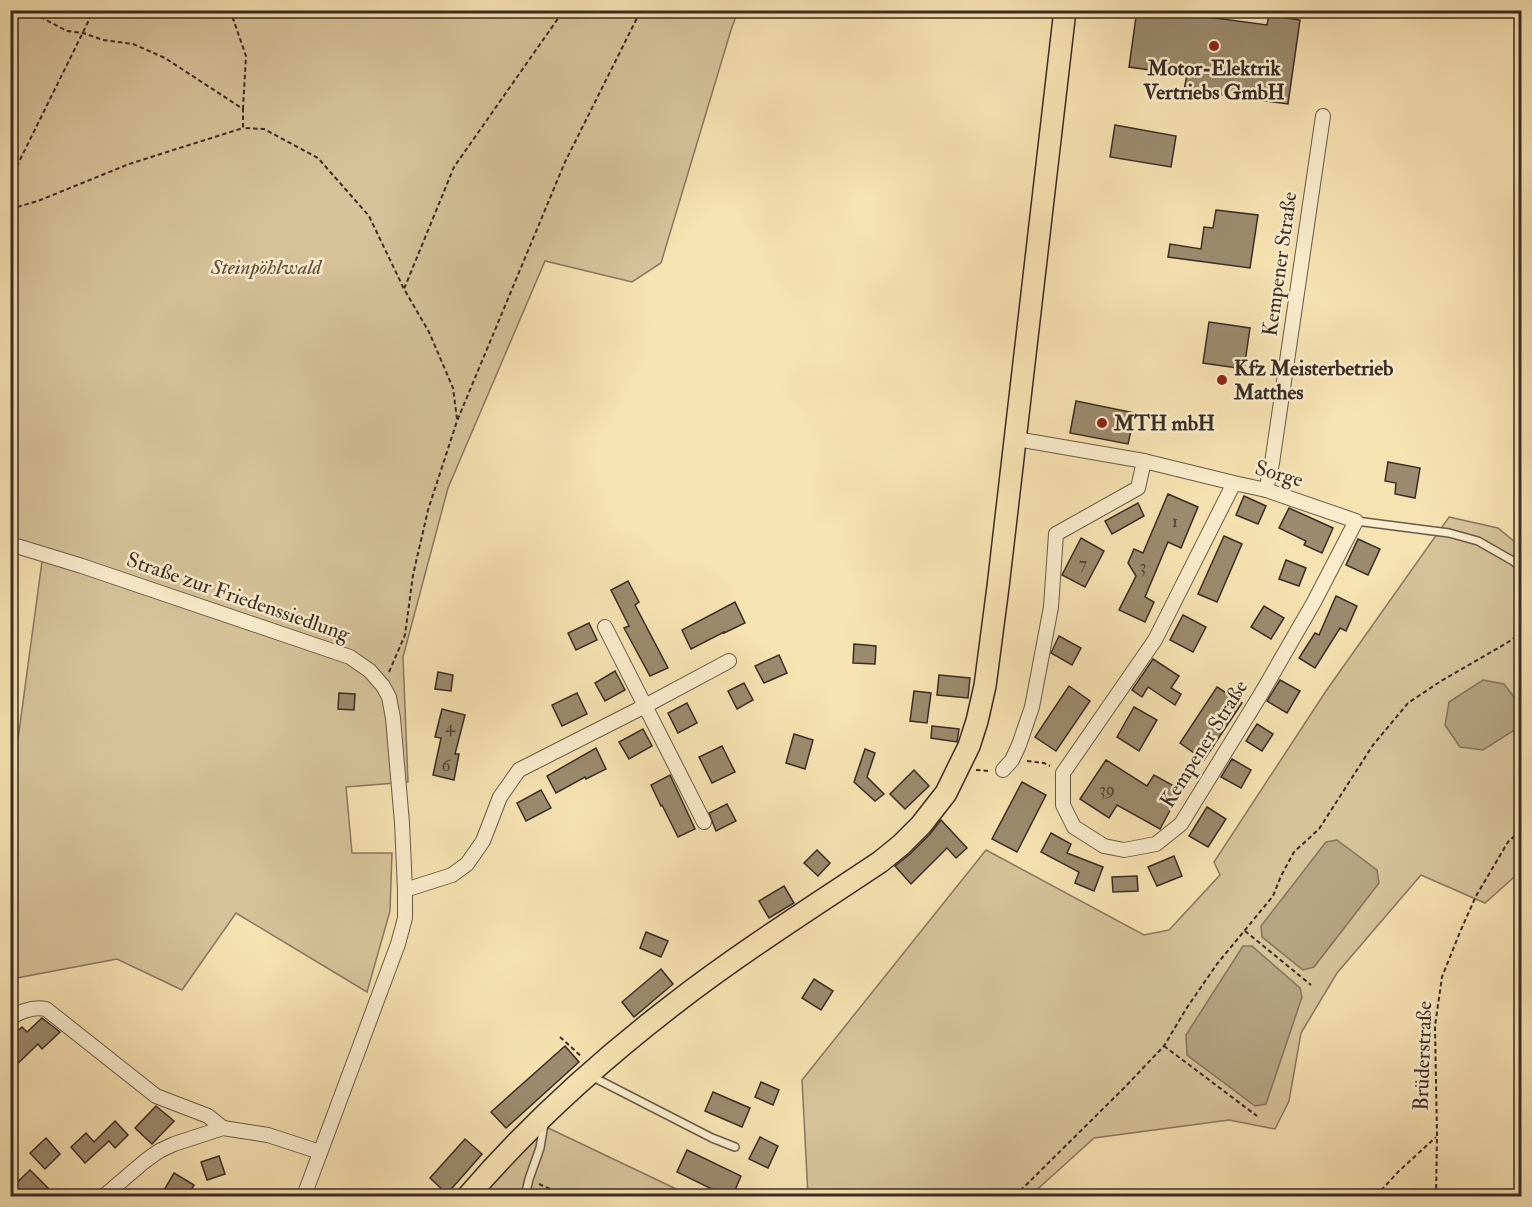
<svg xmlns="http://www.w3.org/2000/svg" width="1532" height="1207" font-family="'IM FELL Double Pica',serif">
	<rect width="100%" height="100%" fill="#f7e2b2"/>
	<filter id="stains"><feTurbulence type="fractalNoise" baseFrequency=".00333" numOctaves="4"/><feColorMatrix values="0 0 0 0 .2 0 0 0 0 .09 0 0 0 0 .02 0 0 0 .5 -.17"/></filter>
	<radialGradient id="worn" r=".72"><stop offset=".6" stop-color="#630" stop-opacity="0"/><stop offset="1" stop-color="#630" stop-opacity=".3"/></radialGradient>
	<g fill="#d7c39a" stroke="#887860" stroke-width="1.5">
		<path d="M11,11H738L731,30L661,263L632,282L545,261L448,488L403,657L408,782L346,787L352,853H392L390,911L367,992L236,913L182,990L117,959L11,979V791L42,561L11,550Z"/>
		<path d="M1449,517L1498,528L1521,547V871L1485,903L1421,875L1337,973L1301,1033L1289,1101L1275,1129L1229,1120L1094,1138L1030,1196H808L802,1080L986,850L1144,935L1169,930L1220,875L1214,862L1326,691Z"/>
		<path d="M544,1126L691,1196H481Z"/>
	</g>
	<g fill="#b6a482" stroke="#84745d" stroke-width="1.5">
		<path d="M1483,680L1504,684L1520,705L1516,729L1483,750L1460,747L1445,725L1449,702Z"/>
		<path d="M1337,840L1377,870L1379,883L1314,967L1303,970L1262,937L1261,926L1326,842Z"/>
		<path d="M1243,946H1252L1300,988L1302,997L1266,1104L1255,1106L1187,1055L1186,1035Z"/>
	</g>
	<g fill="#9c8b6e" stroke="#392c25" stroke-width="1.5">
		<path d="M1137,10H1171L1170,12L1267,25L1269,15L1300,20L1288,104L1184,90L1187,75L1129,67Z"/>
		<path d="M1115,125L1176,136L1171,167L1110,157Z"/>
		<path d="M1216,210L1258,215L1250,268L1168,257L1170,244L1201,249L1204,227L1213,228Z"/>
		<path d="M1209,322L1250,328L1244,369L1203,363Z"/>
		<path d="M1076,401L1135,413L1128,444L1070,433Z"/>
		<path d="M1388,462L1420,468L1415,498L1395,494L1396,483L1385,481Z"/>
		<path d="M1168,494L1198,507L1181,548L1168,542L1145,597L1154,602L1145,622L1119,610L1136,576L1128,563L1134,549L1143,553Z"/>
		<path d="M1244,496L1266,506L1258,524L1236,515Z"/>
		<path d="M1138,503L1144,516L1112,534L1105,521Z"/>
		<path d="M1289,508L1333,528L1322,553L1304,545L1306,541L1279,528Z"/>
		<path d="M1224,536L1242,544L1217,602L1198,594Z"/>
		<path d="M1081,538L1104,551L1085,587L1062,575Z"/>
		<path d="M1358,539L1380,549L1368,575L1346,565Z"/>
		<path d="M1286,560L1306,568L1299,586L1279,579Z"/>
		<path d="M628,581L639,602L635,605L668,668L650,676L624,628L629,626L611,590Z"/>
		<path d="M1336,596L1357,606L1346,631L1340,628L1315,668L1299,658L1315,633L1319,635Z"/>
		<path d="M735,602L745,623L724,633V632L691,649L682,630Z"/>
		<path d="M1264,606L1284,618L1271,639L1251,627Z"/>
		<path d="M1183,615L1206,627L1193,652L1170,640Z"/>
		<path d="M589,623L597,640L576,650L568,633Z"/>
		<path d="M1059,636L1081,648L1072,665L1051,653Z"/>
		<path d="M854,644L876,646L875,664L853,663Z"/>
		<path d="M779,655L787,673L764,683L755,666Z"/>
		<path d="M1153,659L1179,676L1171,688L1181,694L1175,705L1148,687L1142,697L1132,690Z"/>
		<path d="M615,671L625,690L605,701L595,683Z"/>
		<path d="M438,672L453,675L451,691L435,689Z"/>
		<path d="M939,675L970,678L968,698L937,695Z"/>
		<path d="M1280,680L1300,691L1287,713L1267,701Z"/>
		<path d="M744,683L753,700L737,709L728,691Z"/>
		<path d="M1069,686L1090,701L1056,751L1035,737Z"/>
		<path d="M1217,687L1242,703L1204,760L1180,743Z"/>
		<path d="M914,691L931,693L927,723L910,721Z"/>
		<path d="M339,693L355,694L354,710L338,709Z"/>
		<path d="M577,693L587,714L562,726L552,705Z"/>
		<path d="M687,703L697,723L678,733L668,713Z"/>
		<path d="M1134,707L1157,720L1139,751L1117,737Z"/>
		<path d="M442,709L465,715L455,754H459L454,780L433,775L441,738L435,737Z"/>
		<path d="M1257,724L1273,734L1262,751L1246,741Z"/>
		<path d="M932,726L959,729L957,742L931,738Z"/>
		<path d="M643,729L652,746L629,759L619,742Z"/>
		<path d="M794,734L813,740L805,769L786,763Z"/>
		<path d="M722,746L735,772L712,783L699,757Z"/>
		<path d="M596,748L606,769L586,779L585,777L556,793L547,776Z"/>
		<path d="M865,749L875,753L867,777L884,794L875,801L854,782Z"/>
		<path d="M1232,759L1251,770L1241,788L1221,777Z"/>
		<path d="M1106,760L1147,786L1154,775L1181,790L1160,829L1117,805L1109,818L1080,799Z"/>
		<path d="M914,770L929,786L905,809L890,794Z"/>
		<path d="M670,775L695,829L678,837L662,805L661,806L651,785Z"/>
		<path d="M1022,782L1046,795L1017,852L992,839Z"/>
		<path d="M541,790L551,808L526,821L517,803Z"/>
		<path d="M727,804L736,821L716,831L709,813Z"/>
		<path d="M1207,807L1226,819L1208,847L1189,836Z"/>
		<path d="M941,820L967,848L956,858L947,848L911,884L895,866L910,854L930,834Z"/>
		<path d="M1051,833L1071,844L1067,853L1103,867L1094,891L1075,883L1079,872L1041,852Z"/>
		<path d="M817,850L830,863L818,876L804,863Z"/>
		<path d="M1174,856L1182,876L1157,886L1148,867Z"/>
		<path d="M1137,876L1138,891L1113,892L1112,877Z"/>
		<path d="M784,886L794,903L769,918L759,901Z"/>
		<path d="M646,932L668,941L661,957L640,948Z"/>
		<path d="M661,969L673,984L634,1017L622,1002Z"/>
		<path d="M814,979L833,991L821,1010L802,998Z"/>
		<path d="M42,1018L60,1032L42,1049L38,1044L10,1071V1038L22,1027L27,1032Z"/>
		<path d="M565,1046L579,1062L506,1128L491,1112Z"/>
		<path d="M761,1082L779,1090L773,1105L755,1097Z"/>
		<path d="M713,1092L750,1108L742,1127L705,1111Z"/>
		<path d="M156,1106L174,1121L152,1144L135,1128Z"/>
		<path d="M115,1121L128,1135L115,1148L109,1141L85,1163L71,1147L86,1133L94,1142Z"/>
		<path d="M760,1137L778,1146L768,1168L749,1159Z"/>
		<path d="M46,1138L60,1154L45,1169L30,1153Z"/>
		<path d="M465,1139L482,1154L447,1194L430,1178Z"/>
		<path d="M687,1150L741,1176L732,1197H728L677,1172Z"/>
		<path d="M219,1156L225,1174L207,1180L201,1162Z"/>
		<path d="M30,1170L49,1189L41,1197H10V1189Z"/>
		<path d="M174,1173L194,1185L187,1197H160Z"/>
	</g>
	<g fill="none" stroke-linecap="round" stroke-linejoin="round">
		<defs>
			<g id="service">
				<path d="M1356,521L1449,533L1478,541L1513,561L1522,568"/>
				<path d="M591,1076L712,1138L735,1147"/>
				<path d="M525,1196L529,1179L540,1148L544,1124"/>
			</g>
			<g id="minor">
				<path d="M1016,439L1144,461L1234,483L1266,490L1356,521L1314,602L1261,694L1181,824L1156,844L1124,850L1104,846L1074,827L1063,805V773L1155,640L1234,483"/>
				<path d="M1266,490L1272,463L1323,116"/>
				<path d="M10,544L82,566L350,657L370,671L383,686L389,697L393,718L402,823L405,890V918L398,944L304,1196"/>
				<path d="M605,627L704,822"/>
				<path d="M1003,770L1012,760L1019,745L1032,707L1051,607L1056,534L1138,488L1144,461"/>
				<path d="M405,890L452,875L467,864L483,841L500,797L519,770L645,706L729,661"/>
				<path d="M10,1018C21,1011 33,1006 46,1009L156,1096L208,1116L223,1128"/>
				<path d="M104,1196L145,1161L159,1151L174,1144L223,1128L268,1135L320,1152"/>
			</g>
			<path id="primary" d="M468,1196C529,1125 600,1061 674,1004C740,953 811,908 880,862L901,845L921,825L946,793L969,746L977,721L985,686L998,587L1065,10"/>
		</defs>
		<use href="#service" stroke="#685a48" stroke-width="10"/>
		<use href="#minor" stroke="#685a48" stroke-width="16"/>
		<use href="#primary" stroke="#392c25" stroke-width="24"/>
		<g stroke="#392c25" stroke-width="2" stroke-dasharray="4.5 3" stroke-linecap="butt">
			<path d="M27,10L67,31L83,33L103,40L133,44L165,58L243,109V128L264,129L318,158L369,216L404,289"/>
			<path d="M230,10L246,56L243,109"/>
			<path d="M10,180L94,10"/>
			<path d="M10,209L38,201L129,164L243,128"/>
			<path d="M457,419L453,388L429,332L404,289L454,167L564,10"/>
			<path d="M389,672L405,635L413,575L428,510L457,421L565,162L641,10"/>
			<path d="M1027,761L1044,763L1050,766"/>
			<path d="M976,770L989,771"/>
			<path d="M1245,931L1311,985"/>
			<path d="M560,1037L582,1057"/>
			<path d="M1164,1046L1257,1116"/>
			<path d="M539,1184L566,1196"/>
			<path d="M1015,1196L1124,1088L1164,1046L1186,1009L1217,964L1273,896L1281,876L1294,852L1319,829L1373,745L1408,703L1441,681L1505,644L1522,633"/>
			<path d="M1376,1196L1399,1171L1436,1137"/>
			<path d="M1436,1196L1437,1136L1435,1026L1442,977L1460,932L1476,896L1508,842L1522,829"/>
		</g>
		<use href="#service" stroke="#faeccd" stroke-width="7"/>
		<use href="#minor" stroke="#faeccd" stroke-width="14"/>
		<use href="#primary" stroke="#f7e2b2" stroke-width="21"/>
	</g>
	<g fill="#8f2418" stroke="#faeccd" stroke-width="2">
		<circle cx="1214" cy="46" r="6"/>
		<circle cx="1222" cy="380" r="6"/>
		<circle cx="1102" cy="423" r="6"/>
	</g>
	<g text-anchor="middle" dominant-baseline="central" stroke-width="5" stroke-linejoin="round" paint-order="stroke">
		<g font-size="18" fill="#524437">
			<text x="1175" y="521">1</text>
			<text x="1083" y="563">7</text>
			<text x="1143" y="566">3</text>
			<text x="450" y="726">4</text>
			<text x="446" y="765">6</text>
			<text x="1107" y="789">39</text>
		</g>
		<g font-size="21" font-weight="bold" fill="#392c25" stroke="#faeccd" text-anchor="start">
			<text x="1214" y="68" text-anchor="middle">Motor-Elektrik<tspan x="1214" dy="24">Vertriebs GmbH</tspan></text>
			<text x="1234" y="368">Kfz Meisterbetrieb<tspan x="1234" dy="24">Matthes</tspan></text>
			<text x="1114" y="423">MTH mbH</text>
		</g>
		<g font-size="21" fill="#392c25" stroke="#faeccd">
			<text transform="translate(1280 264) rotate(-82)">Kempener Straße</text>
			<text transform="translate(1279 474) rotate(16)">Sorge</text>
			<text transform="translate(238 597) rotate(19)">Straße zur Friedenssiedlung</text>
			<text transform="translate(1204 744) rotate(-58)">Kempener Straße</text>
			<text transform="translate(1423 1056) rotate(-88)">Brüderstraße</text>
		</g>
		<g font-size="21" font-style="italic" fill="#594a3c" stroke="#faeccd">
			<text x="266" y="267">Steinpöhlwald</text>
		</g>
	</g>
	<rect width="1532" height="1207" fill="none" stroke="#f7e2b2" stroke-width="36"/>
	<rect x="12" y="12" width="1508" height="1183" fill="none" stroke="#392c25" stroke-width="3"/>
	<rect x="18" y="18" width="1496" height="1171" fill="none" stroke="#392c25" stroke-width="1.5"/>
	<rect width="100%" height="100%" filter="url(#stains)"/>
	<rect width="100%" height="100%" fill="url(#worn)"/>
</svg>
